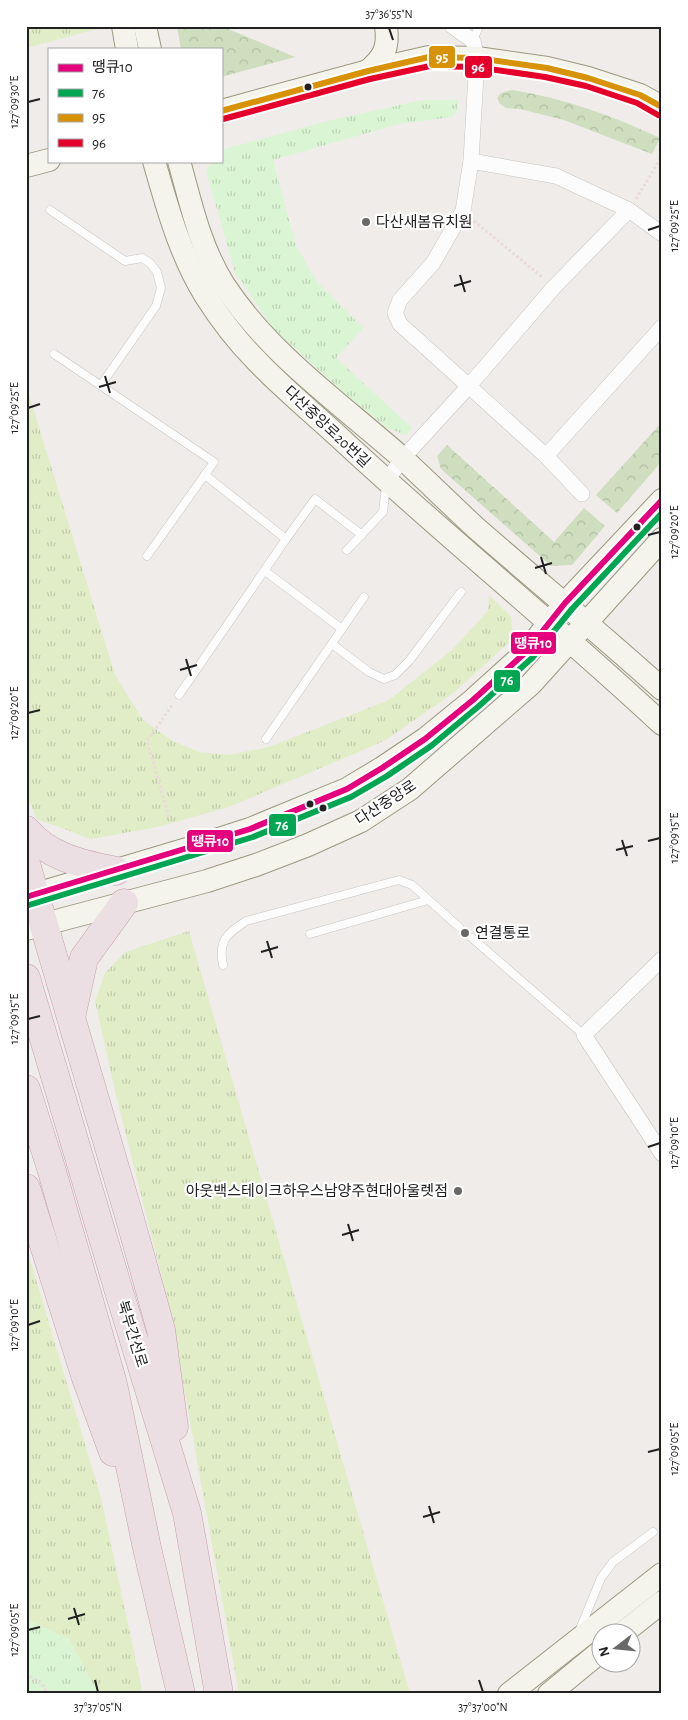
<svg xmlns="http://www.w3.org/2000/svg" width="688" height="1720" font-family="'Alegreya Sans','Noto Sans KR',sans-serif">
	<defs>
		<pattern id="grass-tufts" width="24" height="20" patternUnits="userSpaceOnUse" patternTransform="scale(1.25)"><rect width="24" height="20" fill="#e1edc7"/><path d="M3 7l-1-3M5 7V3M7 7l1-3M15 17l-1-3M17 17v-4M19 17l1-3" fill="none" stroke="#c1cbab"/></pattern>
		<pattern id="forest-crowns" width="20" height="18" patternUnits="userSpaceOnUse" patternTransform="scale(1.25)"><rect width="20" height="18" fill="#cedebe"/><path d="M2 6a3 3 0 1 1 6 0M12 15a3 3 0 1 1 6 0" fill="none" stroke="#b1bea3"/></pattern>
		<pattern id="park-tufts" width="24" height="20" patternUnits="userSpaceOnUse" patternTransform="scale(1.25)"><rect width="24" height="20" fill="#daf5d4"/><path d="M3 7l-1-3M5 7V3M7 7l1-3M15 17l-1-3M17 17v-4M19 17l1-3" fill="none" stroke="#bbd2b6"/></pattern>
	</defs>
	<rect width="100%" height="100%" fill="#efece9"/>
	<g fill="url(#grass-tufts)">
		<path d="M26,26H100L101,28L26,48Z"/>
		<path d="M26,385L115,675L143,720L171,740L199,752L229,755L269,747L389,700L452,650L488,611L489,595L511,617L513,639L452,694L384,741L229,807L157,827L91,839L37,819L26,793Z"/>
		<path d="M189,931L410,1694H239L170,1310L115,1091L95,1001L105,973L125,952Z"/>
		<path d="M26,1246L101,1498L143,1694H98L69,1639L26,1619Z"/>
	</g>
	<g fill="url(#forest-crowns)">
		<path d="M177,26H221L295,57L221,77V49H181Z"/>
		<path d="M512,90C564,98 613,116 660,138L652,154L564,120L520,109L506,108L500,104L497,98L501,93Z"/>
		<path d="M662,422V461L617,513L596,495Z"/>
		<path d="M447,445L554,542L584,508L605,526L572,565L551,566L441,469L437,456Z"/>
	</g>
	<g fill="url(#park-tufts)">
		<path d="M423,100H457L458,110L452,117L399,124L273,160L296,246L317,282L363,328L336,358L412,428L406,435L387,428L336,386L274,329L235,272L206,171L212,161H221V150L331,120Z"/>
		<path d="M26,1619L69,1639L98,1694H26Z"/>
	</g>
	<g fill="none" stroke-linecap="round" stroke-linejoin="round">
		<defs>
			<g id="lane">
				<path d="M473,41L479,26"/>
				<path d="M50,210L125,261L142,258L150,263L157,272L161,288L156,306L101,385"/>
				<path d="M54,354L214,462L147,556"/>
				<path d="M286,539L315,499L362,535"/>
				<path d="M347,550L383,512L386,486"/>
				<path d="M265,571L342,629"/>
				<path d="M332,644L369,672L384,679L395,675L409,661L461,592"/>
				<path d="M179,695L286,539L205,475"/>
				<path d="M266,739L364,597"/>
				<path d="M310,934L428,900"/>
				<path d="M472,938L584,1035"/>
				<path d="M223,965C218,940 227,934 246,921L399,880L412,885L459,927"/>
				<path d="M580,1629L601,1578L613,1562L653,1532"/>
			</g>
			<g id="street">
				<path d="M452,26L473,41L477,58L471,161L463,211L433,263L400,300L395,313L400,324L546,456L662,327"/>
				<path d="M471,161L556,176L629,210L662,234"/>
				<path d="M546,456L582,494"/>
				<path d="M386,482L402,459L468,387L554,287L629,210"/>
				<path d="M662,959L584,1035L662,1154"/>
			</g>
			<g id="secondary">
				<path d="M123,26L127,49"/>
				<path d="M145,26L150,49"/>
				<path d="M368,71C384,57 389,48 386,26"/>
				<path d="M221,111L368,71L429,57L477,58L547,68L588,78L640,95L662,107"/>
				<path d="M154,161C167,207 180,254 205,295C219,317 236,340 255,359C281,387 312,412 340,438C445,536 557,626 662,724"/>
				<path d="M179,161C191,204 200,247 224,285C270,355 340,403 402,458C427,481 451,505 476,528C538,582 601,634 662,689"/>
				<path d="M26,166L49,160"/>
				<path d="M26,897L197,846L250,829L347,789L382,768L425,739L473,700L526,652L565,603L662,500"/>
				<path d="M26,929L207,881L256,865L308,845L361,821L410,789L531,684L662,539"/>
				<path d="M624,1632L662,1602"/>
				<path d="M509,1694L662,1574"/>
				<path d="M549,1694L600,1652"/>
			</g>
			<g id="highway">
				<path d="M26,830C49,858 83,864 116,871"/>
				<path d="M26,864L130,1219L161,1330L174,1427"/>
				<path d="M26,978L117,1285L187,1513L219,1694"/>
				<path d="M72,1013L84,958L124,903"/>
				<path d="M26,1089L51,1168L113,1384L147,1548L181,1694"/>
				<path d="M26,1188L85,1375L113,1452"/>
			</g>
		</defs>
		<use href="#lane" stroke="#c6c5c4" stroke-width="9"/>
		<use href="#street" stroke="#c6c5c4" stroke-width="16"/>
		<use href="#secondary" stroke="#9b987f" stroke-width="24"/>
		<use href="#highway" stroke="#c69eb0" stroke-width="29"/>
		<g stroke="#ecd9db" stroke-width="3" stroke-dasharray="2.5 2.5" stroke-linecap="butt">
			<path d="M636,199L662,156"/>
			<path d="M474,221L542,277"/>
			<path d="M169,817L147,741L173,704"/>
			<path d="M26,1673L45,1687L46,1694"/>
		</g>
		<use href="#lane" stroke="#fdfcfc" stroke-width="8"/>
		<use href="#street" stroke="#fdfcfc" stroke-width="15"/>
		<use href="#secondary" stroke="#f4f3ec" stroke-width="22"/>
		<use href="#highway" stroke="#ecdfe3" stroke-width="28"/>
		<defs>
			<path id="bus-1" d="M26,897L250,829L347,789L382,768L425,739L473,700L526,652L565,603L662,500"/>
			<path id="bus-2" d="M29,905L253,837L351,797L387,776L431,746L479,706L532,658L572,609L662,513"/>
			<path id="bus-3" d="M221,111L368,71L429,57L477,58L547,68L588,78L640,95L662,107"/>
			<path id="bus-4" d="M223,119L370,79L430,66L476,67L545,77L586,86L637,103L658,115"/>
		</defs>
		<use href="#bus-1" stroke="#fff" stroke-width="10"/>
		<use href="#bus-2" stroke="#fff" stroke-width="10"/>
		<use href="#bus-3" stroke="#fff" stroke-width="10"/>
		<use href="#bus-4" stroke="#fff" stroke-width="10"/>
		<use href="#bus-1" stroke="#e5007d" stroke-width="6"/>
		<use href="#bus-2" stroke="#00a651" stroke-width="6"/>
		<use href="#bus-3" stroke="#d79205" stroke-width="6"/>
		<use href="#bus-4" stroke="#e4002b" stroke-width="6"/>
	</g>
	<path fill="none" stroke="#212121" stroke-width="2" d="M389,28L393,40M28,102L40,99M648,230L660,226M460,275L465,292M454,286L471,281M105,376L110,393M99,387L116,382M28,408L40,404M648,535L660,532M541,557L546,574M535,568L552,563M186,659L191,676M180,670L197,665M28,713L40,710M622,840L627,856M648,841L660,838M616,850L633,846M267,941L272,958M261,952L278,947M28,1019L40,1016M648,1147L660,1143M348,1224L353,1241M342,1235L359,1230M28,1325L40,1321M648,1452L660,1449M429,1506L434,1523M423,1517L440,1512M74,1608L79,1625M68,1619L85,1614M28,1630L40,1627M95,1680L98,1692M479,1680L483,1692"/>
	<g fill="#212121" stroke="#fff" stroke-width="2">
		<circle cx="308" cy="87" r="4.5"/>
		<circle cx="637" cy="527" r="4.5"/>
		<circle cx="310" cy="804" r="4.5"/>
		<circle cx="323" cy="808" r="4.5"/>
	</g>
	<g fill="#696867" stroke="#fff" stroke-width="2">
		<circle cx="366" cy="222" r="5"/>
		<circle cx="465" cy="933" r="5"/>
		<circle cx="458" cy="1191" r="5"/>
	</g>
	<g text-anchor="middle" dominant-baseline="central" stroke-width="4.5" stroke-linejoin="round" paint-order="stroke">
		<g font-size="15" fill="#212121" stroke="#fff" text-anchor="start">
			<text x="376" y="222">다산새봄유치원</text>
			<text x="475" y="933">연결통로</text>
			<text x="448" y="1191" text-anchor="end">아웃백스테이크하우스남양주현대아울렛점</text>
		</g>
		<g font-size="15" fill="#212121" stroke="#fff">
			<text transform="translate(327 427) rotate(43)">다산중앙로20번길</text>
			<text transform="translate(386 803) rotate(-33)">다산중앙로</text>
			<text transform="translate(132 1334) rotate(73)">북부간선로</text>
		</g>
	</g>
	<g stroke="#fff" stroke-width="2">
		<rect x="428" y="45" width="28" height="24" rx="5" fill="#d79205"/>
		<rect x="464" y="55" width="29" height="24" rx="5" fill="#e4002b"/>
		<rect x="510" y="631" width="47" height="24" rx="5" fill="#e5007d"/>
		<rect x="493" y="669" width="28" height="24" rx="5" fill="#00a651"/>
		<rect x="268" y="813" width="29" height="24" rx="5" fill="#00a651"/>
		<rect x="186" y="829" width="48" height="24" rx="5" fill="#e5007d"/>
	</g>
	<g font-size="14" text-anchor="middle" font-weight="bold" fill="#fff">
		<text x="442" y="62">95</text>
		<text x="478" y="72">96</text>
		<text x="533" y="648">땡큐10</text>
		<text x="507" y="685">76</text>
		<text x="282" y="830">76</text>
		<text x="210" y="846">땡큐10</text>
	</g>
	<rect width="688" height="1720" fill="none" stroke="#ffffff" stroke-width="55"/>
	<rect x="48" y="48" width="175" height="115" fill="#ffffff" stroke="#a6a6a6"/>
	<rect x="58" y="64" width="25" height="8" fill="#e5007d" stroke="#a6a6a6"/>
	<text x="92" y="72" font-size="15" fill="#212121">땡큐10</text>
	<rect x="58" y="89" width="25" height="8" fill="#00a651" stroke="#a6a6a6"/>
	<text x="92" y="98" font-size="15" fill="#212121">76</text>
	<rect x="58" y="114" width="25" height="8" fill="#d79205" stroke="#a6a6a6"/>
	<text x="92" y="122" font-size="15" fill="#212121">95</text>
	<rect x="58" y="139" width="25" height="8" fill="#e4002b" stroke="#a6a6a6"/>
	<text x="92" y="148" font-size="15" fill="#212121">96</text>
	<g transform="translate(616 1648) rotate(254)"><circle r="24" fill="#ffffff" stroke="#a6a6a6"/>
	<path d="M0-4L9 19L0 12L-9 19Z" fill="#696867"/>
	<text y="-8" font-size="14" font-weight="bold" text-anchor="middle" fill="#212121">N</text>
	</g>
	<rect x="28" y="28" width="632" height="1664" fill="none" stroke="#212121" stroke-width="2"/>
	<g font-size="12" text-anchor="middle" fill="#212121">
		<text x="389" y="18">37°36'55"N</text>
		<text transform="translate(14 102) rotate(-90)" y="4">127°09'30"E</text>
		<text transform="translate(674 226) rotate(-90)" y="4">127°09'25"E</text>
		<text transform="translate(14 408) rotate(-90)" y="4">127°09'25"E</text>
		<text transform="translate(674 532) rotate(-90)" y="4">127°09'20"E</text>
		<text transform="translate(14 713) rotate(-90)" y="4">127°09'20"E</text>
		<text transform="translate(674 838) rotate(-90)" y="4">127°09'15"E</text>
		<text transform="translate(14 1019) rotate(-90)" y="4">127°09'15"E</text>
		<text transform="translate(674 1143) rotate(-90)" y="4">127°09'10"E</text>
		<text transform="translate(14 1325) rotate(-90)" y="4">127°09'10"E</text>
		<text transform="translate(674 1449) rotate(-90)" y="4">127°09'05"E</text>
		<text transform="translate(14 1630) rotate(-90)" y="4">127°09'05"E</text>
		<text x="98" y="1711">37°37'05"N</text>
		<text x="483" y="1711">37°37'00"N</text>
	</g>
</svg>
